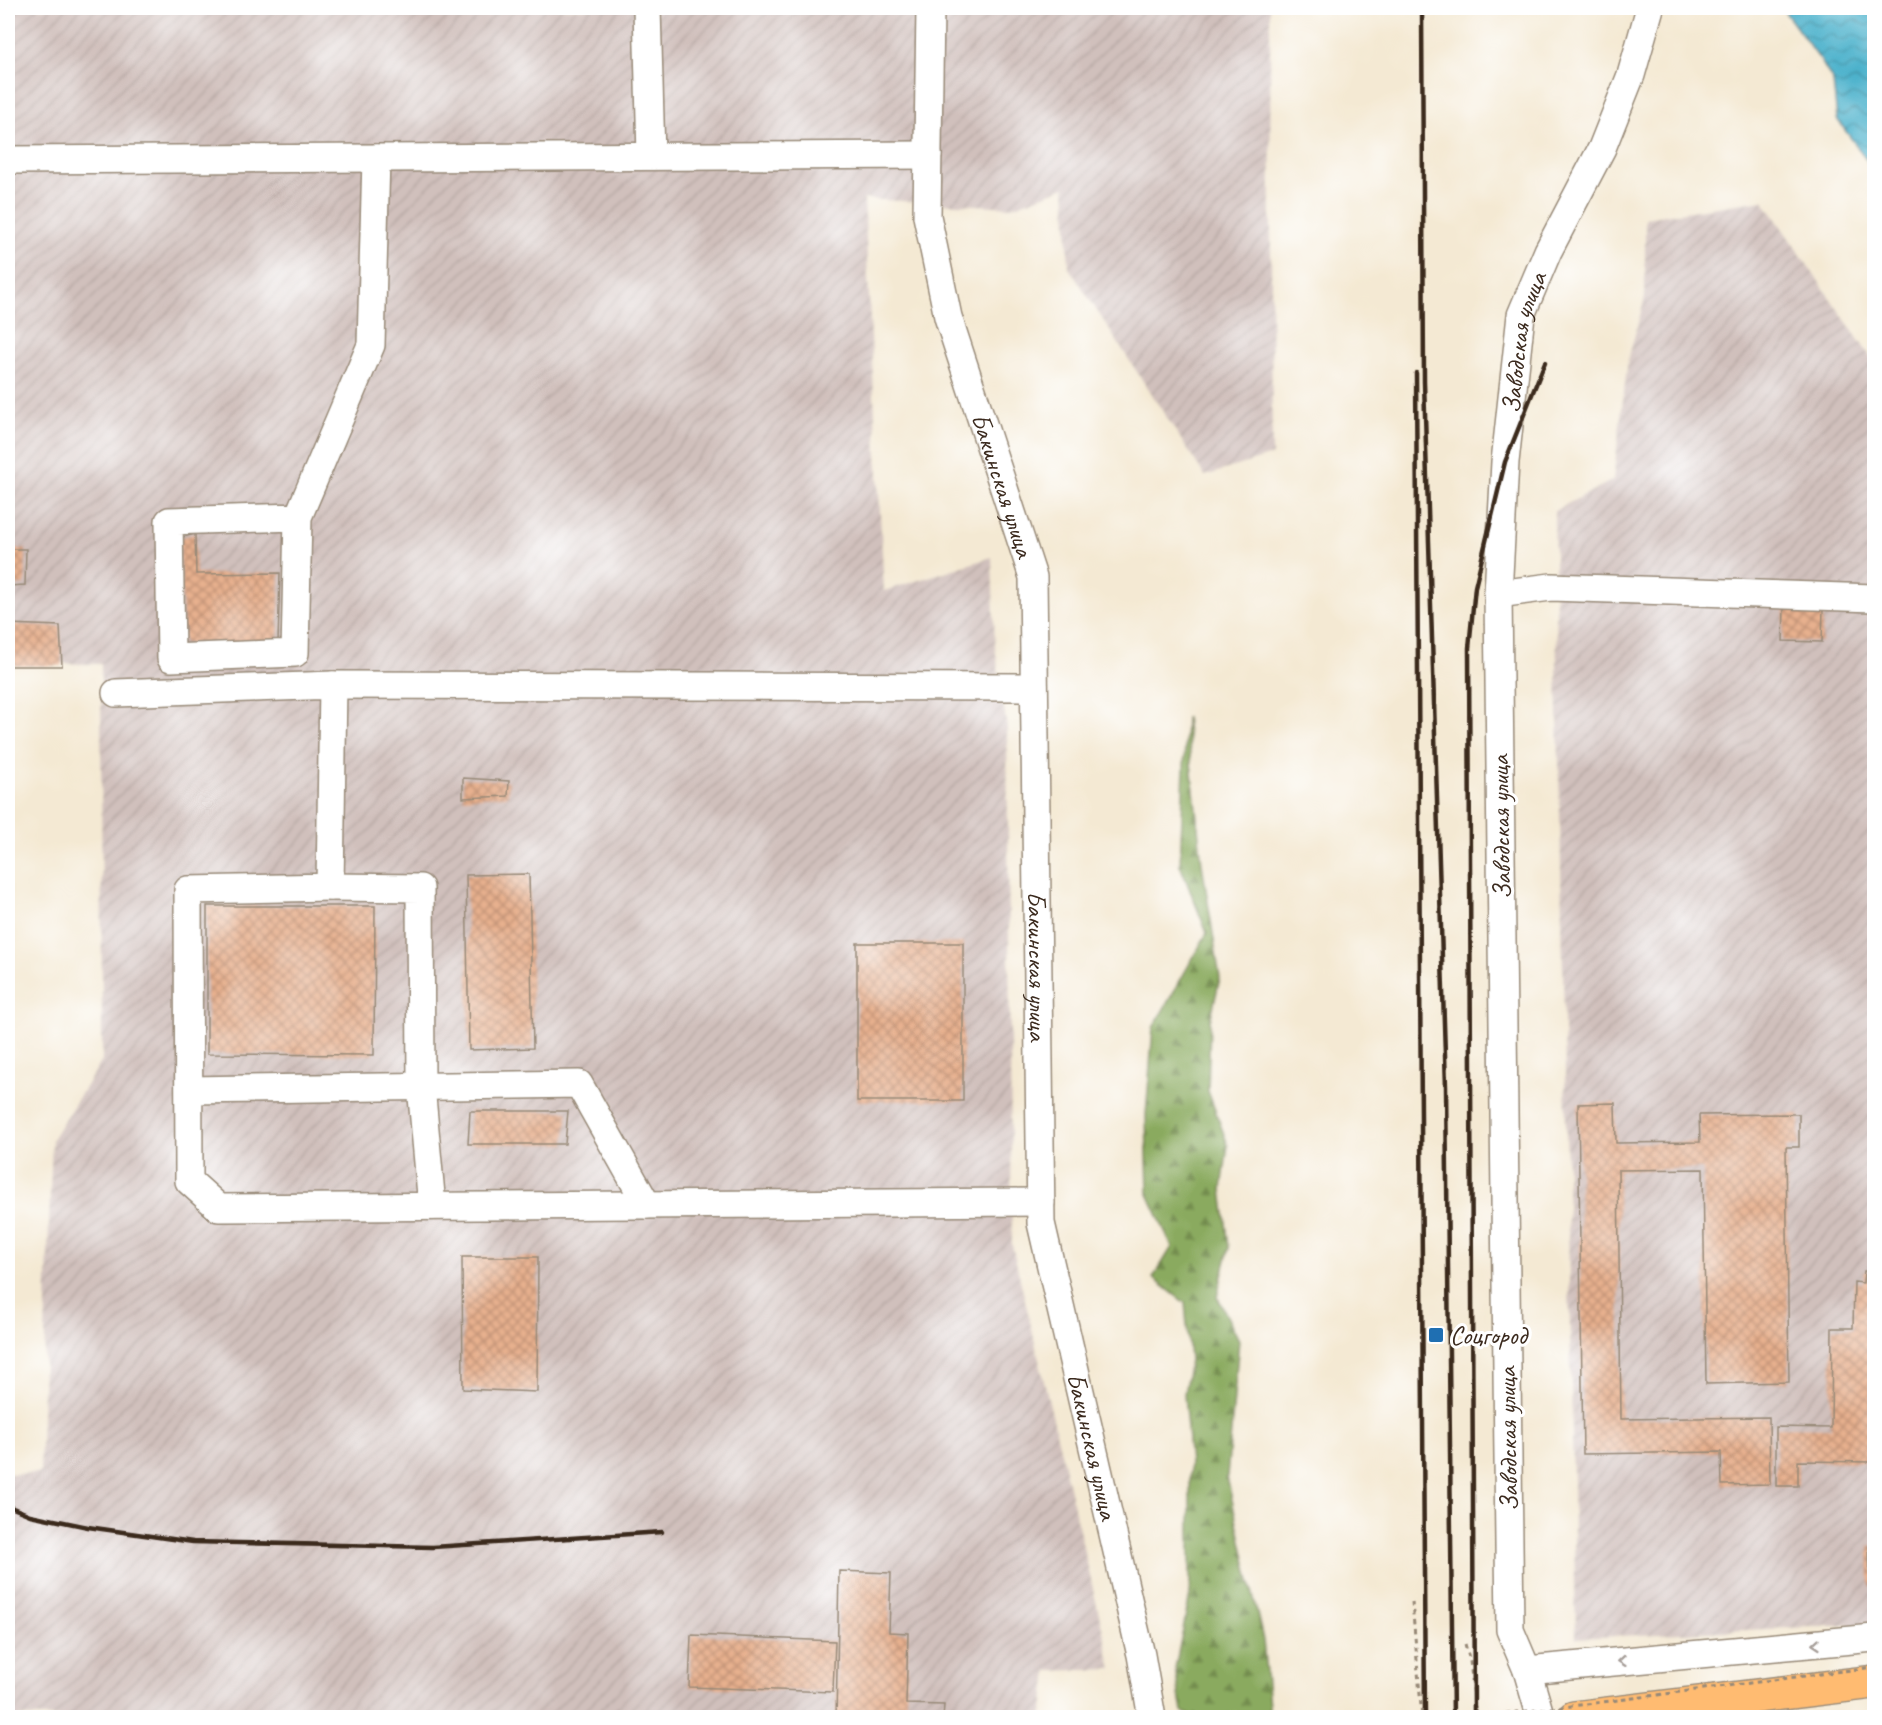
<svg xmlns="http://www.w3.org/2000/svg" width="1882" height="1725" font-family="Caveat,sans-serif">
	<defs>
		<pattern id="industrial-furrows" width="10" height="10" patternUnits="userSpaceOnUse" patternTransform="scale(1.5)"><rect width="10" height="10" fill="#d0c0bc"/><path d="M-1 1l2-2M0 10L10 0M9 11l2-2" fill="none" stroke="#b4a5a1"/></pattern>
		<pattern id="forest-firs" width="22" height="20" patternUnits="userSpaceOnUse" patternTransform="scale(1.5)"><rect width="22" height="20" fill="#8aaa5f"/><path d="M5 1l3.5 6h-7zM16 11l3.5 6h-7z" fill="#728b4e"/></pattern>
		<pattern id="water-waves" width="16" height="10" patternUnits="userSpaceOnUse" patternTransform="scale(1.5)"><rect width="16" height="10" fill="#4db2cc"/><path d="M0 5q4-4 8 0t8 0" fill="none" stroke="#4191a5"/></pattern>
		<pattern id="building-cross-hatch" width="8" height="8" patternUnits="userSpaceOnUse" patternTransform="scale(1.5)"><rect width="8" height="8" fill="#e7b08e"/><path d="M0 0l8 8M0 8l8-8" fill="none" stroke="#bc8f73"/></pattern>
	</defs>
	<rect width="100%" height="100%" fill="#fff"/>
	<filter id="ink" filterUnits="userSpaceOnUse"><feTurbulence type="fractalNoise" baseFrequency=".0167" numOctaves="2"/><feDisplacementMap in="SourceGraphic" scale="12" xChannelSelector="R" yChannelSelector="G"/><feConvolveMatrix kernelMatrix="1 2 1 2 8 2 1 2 1" color-interpolation-filters="sRGB"/></filter>
	<filter id="wash" filterUnits="userSpaceOnUse"><feTurbulence type="fractalNoise" baseFrequency=".008" numOctaves="4" result="noise"/><feDisplacementMap in="SourceGraphic" scale="24" xChannelSelector="R" yChannelSelector="G"/><feGaussianBlur stdDeviation="1.35" result="paint"/><feColorMatrix in="noise" values="0 0 0 0 0 0 0 0 0 0 0 0 0 0 0 0 0 1.4 0 .05"/><feComposite in="paint" operator="in"/></filter>
	<g filter="url(#wash)">
		<rect width="100%" height="100%" fill="#f4e9d3"/>
		<g fill="url(#industrial-furrows)">
			<path d="M8,8H1270L1272,455L1205,476L1069,268L1065,187L1012,207L864,199L884,591L992,557L995,647L1007,728L1012,1245L1112,1669L1048,1671L1042,1718L8,1717V1474L40,1473L52,1139L102,1061L101,664L8,663Z"/>
			<path d="M1763,200L1874,362V1624L1576,1638L1554,511L1613,480L1628,360L1645,297V218Z"/>
		</g>
		<path fill="url(#forest-firs)" stroke="#626a3e" stroke-width="1.5" d="M1186,717L1202,864L1220,978L1210,1021L1208,1091L1228,1145L1222,1189L1229,1248L1217,1296L1239,1340L1227,1477L1263,1640L1270,1717H1195L1182,1712L1175,1668L1190,1595V1464L1184,1394L1190,1360L1185,1303L1153,1278L1172,1247L1148,1194L1146,1115L1153,1028L1207,933L1180,865Z"/>
		<path fill="url(#water-waves)" stroke="#446e75" stroke-width="1.5" d="M1782,8H1874V170L1837,119L1833,81L1821,61Z"/>
		<g id="blocks">
			<g fill="url(#building-cross-hatch)">
				<path d="M195,534L196,574L280,573L278,643L184,644L179,538Z"/>
				<path d="M8,549H26L25,585L8,586Z"/>
				<path d="M1784,608H1823L1822,642L1783,641Z"/>
				<path d="M8,624L60,626L62,666H8Z"/>
				<path d="M463,778L509,781L508,796L463,798Z"/>
				<path d="M529,874L533,1048L469,1050L466,875Z"/>
				<path d="M207,906H375L374,1055L207,1054Z"/>
				<rect x="857" y="943" width="106" height="158"/>
				<path d="M1615,1103L1616,1143L1700,1142L1699,1115L1799,1114V1147H1786L1789,1382L1706,1384L1703,1169L1618,1170L1621,1419L1769,1417L1770,1484L1722,1485L1721,1452L1583,1454L1578,1104Z"/>
				<path d="M470,1111H568L565,1144H468Z"/>
				<path d="M462,1257H538L537,1392L463,1389Z"/>
				<path d="M1864,1271H1874V1462L1798,1461V1486H1776V1427L1831,1428L1832,1328H1853L1854,1282L1863,1283Z"/>
				<path d="M1869,1546H1874V1586H1870Z"/>
				<path d="M839,1571L891,1573L889,1632L908,1633L906,1704L944,1705L943,1718H836Z"/>
				<path d="M691,1635L835,1641L833,1692L689,1687Z"/>
			</g>
		</g>
	</g>
	<g filter="url(#ink)">
		<use href="#blocks" fill-opacity="0" stroke="#988a78" stroke-width="1.5"/>
		<g fill="none" stroke-linecap="round" stroke-linejoin="round">
			<defs>
				<g id="minor">
					<path d="M647,8L651,156"/>
					<path id="s1" d="M930,8L927,216L948,317L1033,577L1041,1223L1141,1655L1152,1718"/>
					<path d="M8,160L928,155"/>
					<path d="M298,517L169,521L171,658L295,653L298,517L371,345L376,158"/>
					<path d="M1498,594L1551,587L1874,598"/>
					<path d="M333,685L1034,687"/>
					<path d="M116,693L333,685L330,887L188,890L189,1181L219,1208L1041,1202"/>
					<path d="M330,887L420,888L421,1086L432,1206"/>
					<path d="M190,1090L579,1084L647,1205"/>
					<path d="M1527,1670L1874,1638"/>
					<path id="s2" d="M1541,1718L1527,1670L1510,1630L1498,594L1505,462L1521,315L1548,251L1602,148L1631,75L1650,8"/>
				</g>
				<path id="major" d="M1574,1718L1874,1682"/>
			</defs>
			<use href="#minor" stroke="#988a78" stroke-width="30"/>
			<use href="#major" stroke="#988a78" stroke-width="36"/>
			<g stroke="#988a78" stroke-width="3" stroke-dasharray="4.5 4.5" stroke-linecap="butt">
				<path d="M1412,1602L1422,1718"/>
				<path d="M1465,1644L1470,1661L1476,1716"/>
			</g>
			<use href="#minor" stroke="#fff" stroke-width="27"/>
			<use href="#major" stroke="#ffbb71" stroke-width="33"/>
			<g stroke="#3b2a1e" stroke-width="4.5">
				<path d="M1422,8L1424,382L1446,1087L1453,1718"/>
				<path d="M1416,373L1425,1718"/>
				<path d="M8,1506L30,1515L88,1527L193,1542L433,1547L662,1532"/>
				<path d="M1474,1718L1469,648L1475,587L1505,462L1545,362"/>
			</g>
			<path stroke="#988a78" stroke-width="3" stroke-dasharray="4.5 4.5" stroke-linecap="butt" d="M1461,1718L1556,1708L1874,1667"/>
		</g>
		<defs><path id="oneway-chevron" d="M-2-3.5L2.5 0L-2 3.5" fill="none" stroke-width="1.6" stroke-linecap="round" stroke-linejoin="round" transform="scale(1.5)"/></defs>
		<g stroke="#a79f9a">
			<use href="#oneway-chevron" transform="translate(1816 1644) rotate(175)"/>
			<use href="#oneway-chevron" transform="translate(1622 1661) rotate(175)"/>
		</g>
	</g>
	<rect fill="#1f6fb2" stroke="#fff" stroke-width="2" x="1428" y="1327" width="16" height="16" rx="3"/>
	<g text-anchor="middle" dominant-baseline="central" stroke-width="6" stroke-linejoin="round" paint-order="stroke">
		<g font-size="26" fill="#3b2a1e" stroke="#fff">
			<text stroke="none"><textPath href="#s2" startOffset="1383">Заводская улица</textPath></text>
			<text stroke="none"><textPath href="#s1" startOffset="488">Бакинская улица</textPath></text>
			<text transform="translate(1501 827) rotate(-91)">Заводская улица</text>
			<text stroke="none"><textPath href="#s1" startOffset="974">Бакинская улица</textPath></text>
			<text transform="translate(1508 1439) rotate(-91)">Заводская улица</text>
			<text stroke="none"><textPath href="#s1" startOffset="1460">Бакинская улица</textPath></text>
		</g>
		<g font-size="26" fill="#3b2a1e" stroke="#fff" text-anchor="start">
			<text x="1450" y="1335">Соцгород</text>
		</g>
	</g>
	<rect width="1882" height="1725" fill="none" stroke="#fff" stroke-width="30"/>
</svg>
